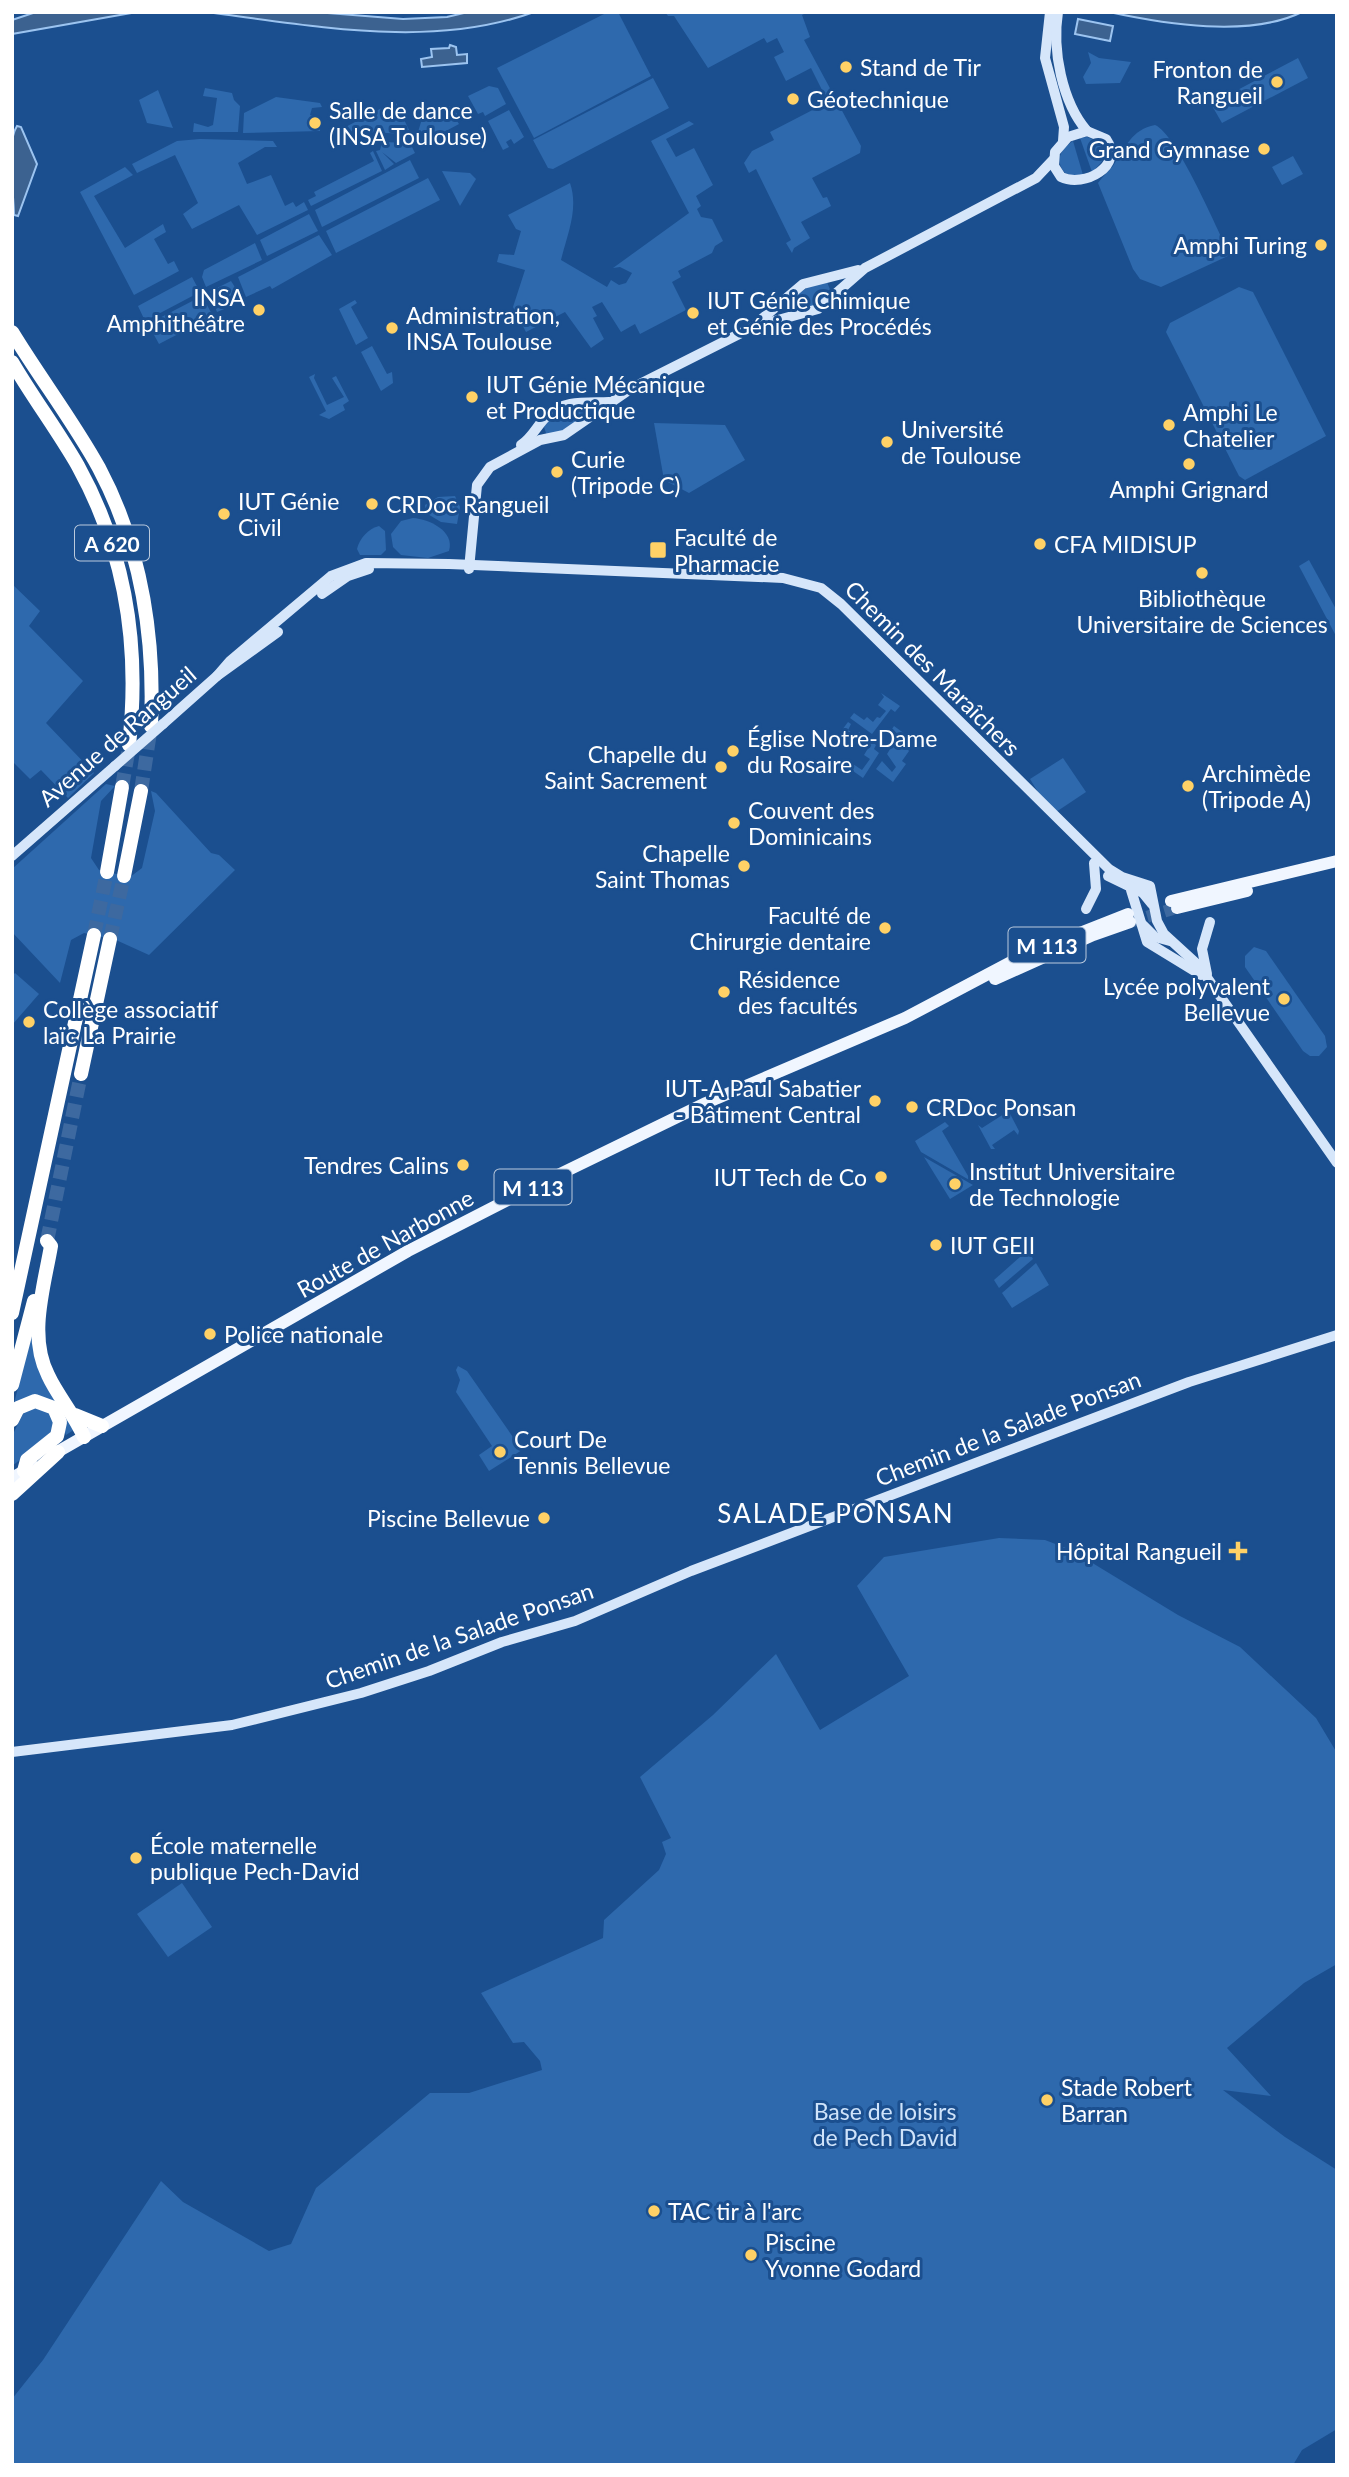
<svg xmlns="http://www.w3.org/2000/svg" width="1349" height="2477" font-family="Lato,sans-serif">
	<rect width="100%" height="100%" fill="#1b4f8f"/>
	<g fill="#2e69ad">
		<path d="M608,12H618L651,76L534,138L497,68Z"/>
		<path d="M665,12H808L802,15L810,37L804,40L861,146L860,153L812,178L823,198L827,197L831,206L801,222L810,238L794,248L792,253L786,243L791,240L756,169L749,173L744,163L752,151L774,140L770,132L828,102L811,68L786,81L774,57L784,52L777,38L767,43L764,38L708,68L674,16H668Z"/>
		<path d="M1088,52L1099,58L1131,62L1120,83L1086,84L1083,77L1091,63Z"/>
		<path d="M1298,58L1308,78L1222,123L1211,104Z"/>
		<path d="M653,78L669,108L553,169L548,168L533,140Z"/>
		<path d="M489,86L498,88L506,104L485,116L483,112L478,114L468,96Z"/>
		<path d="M205,88L232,93L234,100L240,106L238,132H193L194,123L208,127L213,125L217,98L203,96Z"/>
		<path d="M158,90L173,128L147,123L139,100Z"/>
		<path d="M276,97L320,103L322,107L312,108L310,115L321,118L320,131L243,133L244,113Z"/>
		<path d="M395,101L411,134L338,131Z"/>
		<path d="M450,106L459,116L455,118L459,124L433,138L431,133L422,138L418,132L421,122Z"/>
		<path d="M509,110L524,137L514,144L511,139L506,142L509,147L503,150L488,121Z"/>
		<path d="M689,121L694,124L666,139L676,157L694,148L713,185L696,196L701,206L697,209L701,217L712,219L723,241L715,246L712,253L678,271L681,277L672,282L686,310L640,334L635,324L621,332L602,302L592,307L597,316L593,318L604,339L591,348L565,312L526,332L513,307L525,270L497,262L499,254L514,255L521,231L516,229L508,215L570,183C579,209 567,235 561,260L607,287L611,280L619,285L626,283L632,273L620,267L613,268L689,213L651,141Z"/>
		<path d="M1155,125C1177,134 1217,230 1230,255L1161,287L1140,279L1133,269L1098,183C1102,177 1108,172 1113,166C1124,149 1132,129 1155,125Z"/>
		<path d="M1087,137C1112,146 1110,155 1092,172L1080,138Z"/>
		<path d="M200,139L273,141L277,147H265L238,163L247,184L271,175L285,206L293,202L296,207L304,202L308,210L257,235L239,205L192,229L183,214L198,203L175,155L137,173L132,164L177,141Z"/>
		<path d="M1073,141L1083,175L1077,177L1065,173C1054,160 1061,149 1073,141Z"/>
		<path d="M382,142L410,143L415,153L396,163L382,152L394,164L385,170L376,151L380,150Z"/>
		<path d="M373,151L382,171L311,206L308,200L316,196L314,192L374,161L370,153Z"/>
		<path d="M1293,156L1303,174L1282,185L1272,167Z"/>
		<path d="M410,160L419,178L322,227L315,210Z"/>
		<path d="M125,167L133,175L94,196L125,248L163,224L166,232L154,239L168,264L174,261L179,271L134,295L80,192Z"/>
		<path d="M442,171L470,173L476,179L460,206Z"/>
		<path d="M428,178L440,200L336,253L326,231Z"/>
		<path d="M309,214L318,231L267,256L260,240Z"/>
		<path d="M319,235L332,255L272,289L270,286L246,297L238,277Z"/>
		<path d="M255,243L262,260L206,287L202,277L204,270Z"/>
		<path d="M192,277L200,292L145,321L138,306Z"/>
		<path d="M231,281L242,298L241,302L217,312L209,292Z"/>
		<path d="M827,282L831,292L817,305L794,312L790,309V300L808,287Z"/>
		<path d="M1239,287L1253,292L1326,436L1245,480L1239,476L1166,332L1170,323Z"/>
		<path d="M202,296L213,316L159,344L148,324Z"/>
		<path d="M355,300L357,303L351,307L368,338L356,345L339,309Z"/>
		<path d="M372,346L387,374L392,372L393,383L381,391L361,352Z"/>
		<path d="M315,374L314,378L327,405L344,397L332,378L336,376L349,401L343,405L345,410L329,419L319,415L326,411L309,377Z"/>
		<path d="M585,406L589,414L575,426L547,436L544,427C554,412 568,410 585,406Z"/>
		<path d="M654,423L725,425L745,460L689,493L664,480Z"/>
		<path d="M455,496L460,507L457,524L441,522L426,513L425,505L438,497Z"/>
		<path d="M413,518C429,519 455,531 449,551L428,558L401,555L393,547L391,534L401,521Z"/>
		<path d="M379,526L385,531L386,550L381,555H360L357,549C359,539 369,528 379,526Z"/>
		<path d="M1309,560L1337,611L1336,636L1299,566Z"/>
		<path d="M12,584L40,611L29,626L83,681L46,723L94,773L68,798L41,770L30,779L12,761Z"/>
		<path d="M881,693L900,706L895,712L891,709L872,734L850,718L854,713L864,720L867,717L873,722L877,717L880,718L886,711L878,705L884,697Z"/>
		<path d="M848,722L851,724L848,730L856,736L859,732L876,745L874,749L879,753L863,778L853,771L850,775L846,772L853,764L862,770L870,759L864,755L870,745L860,738L857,742L842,730Z"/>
		<path d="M894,726L905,734L900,740L909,751L902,761L906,764L893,782L876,769L882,761L892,772L896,767L887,754L899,735L892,729Z"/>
		<path d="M1063,758L1086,792L1056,812L1041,797L1030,779Z"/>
		<path d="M106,784L115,786L101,801L91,858L99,870L130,877L142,868L155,811L151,791L156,793L211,853L219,855L235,870L149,955L116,940L84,933L71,940L60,983L12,932V869Z"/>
		<path d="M1254,947L1266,951L1325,1036L1327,1047L1319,1056H1310L1303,1051L1245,967V956Z"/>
		<path d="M15,973L39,994L12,1025V976Z"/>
		<path d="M1002,1109L1008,1110L1019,1131L1018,1135L1014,1130L992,1145L995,1149H991L978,1125L982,1128L1004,1114Z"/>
		<path d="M945,1122L949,1126L942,1131L971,1181L921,1152L915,1141Z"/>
		<path d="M924,1157L973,1185L950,1199Z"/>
		<path d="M1028,1250L1033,1259L999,1288L994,1280Z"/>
		<path d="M1036,1263L1049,1285L1012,1308L1002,1293Z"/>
		<path d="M33,1330L75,1429L66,1435L55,1406L12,1411Z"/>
		<path d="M458,1366L467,1371L522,1450L489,1471L479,1455L492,1446L456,1392L460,1380L456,1370Z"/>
		<path d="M34,1407L47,1410L55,1421L54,1434L12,1466V1436L24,1412Z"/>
		<path d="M999,1538L1045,1540L1071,1550L1178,1615L1240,1647L1316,1718L1337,1753V1964L1304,1983L1227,2048L1271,2096L1223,2090L1285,2137L1337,2170V2429L1302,2450L1293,2465H12V2399L43,2360L161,2181L183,2202L269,2251L291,2244L316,2188L430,2093H469L542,2070L540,2061L524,2042L513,2043L481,1993L603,1938L604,1920L659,1870L666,1854L662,1842L671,1838L640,1777L713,1715L776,1654L820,1730L909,1676L857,1586L884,1557Z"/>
		<path d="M182,1883L212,1927L168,1957L137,1914Z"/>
	</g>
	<g fill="#3c6290" stroke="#9cc4f0" stroke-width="2">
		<path d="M36,12H137L12,34V20Z"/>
		<path d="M205,12H315L403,19L447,17L468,12H534C430,50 312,25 205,12Z"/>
		<path d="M1109,12H1302C1249,38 1165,24 1109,12Z"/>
		<path d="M1078,19L1113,26L1110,41L1075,34Z"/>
		<path d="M450,45L456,47L457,55L467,54V63L422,67L421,59L432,57L431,49L449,48Z"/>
		<path d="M17,126L21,127L37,164L18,216L14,215C14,193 5,144 17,126Z"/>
	</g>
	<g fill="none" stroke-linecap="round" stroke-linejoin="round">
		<path stroke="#3d69a0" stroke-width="12" stroke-dasharray="12 6" stroke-linecap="butt" d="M1130,922L1173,909"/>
		<g stroke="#3d69a0" stroke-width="14" stroke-dasharray="14 7" stroke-linecap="butt">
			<path d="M122,787L129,747"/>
			<path d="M141,791L151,726"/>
			<path d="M94,935L107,872"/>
			<path d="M110,939L124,876"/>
			<path d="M47,1241L81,1074"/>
		</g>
		<g stroke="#d6e6fa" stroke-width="10">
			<path d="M1050,12L1045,58L1064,127L1063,141"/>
			<path d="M1058,12C1052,50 1062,102 1087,131"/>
			<path d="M1087,131L1106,139C1125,166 1084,188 1061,177L1054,166L1055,152L1068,137Z"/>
			<path d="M757,323L803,284L858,270"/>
			<path d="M521,445C533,437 537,425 547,416C564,399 588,403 609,402"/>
			<path d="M469,569L477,485L490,467L540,440L564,435L632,388L753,327L818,309L865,268L1036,178L1053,160"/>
			<path d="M322,594L348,576L369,569"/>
			<path d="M217,676L230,661L331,576L366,563L449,564L783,578L821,588L841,604L1109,869L1122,877L1150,886L1157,921L1164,934L1199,966L1337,1163"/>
			<path d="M163,724L217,676L278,632"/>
			<path d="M12,856L115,766"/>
			<path d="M1108,876L1143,893L1152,904"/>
			<path d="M1131,890L1147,942L1201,975"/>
			<path d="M1086,909L1096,889L1094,863"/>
			<path d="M1143,925L1155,937L1170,941"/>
			<path d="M1207,974L1202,949L1210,922"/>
			<path d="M12,1752L232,1725L361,1693L429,1671L502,1642L575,1621L691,1571L1189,1382L1337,1335"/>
		</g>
		<g stroke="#f0f6ff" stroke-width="12">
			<path d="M1171,901L1337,861"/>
			<path d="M1177,908L1247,891"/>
			<path d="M995,979L1093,935L1130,922"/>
			<path d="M52,1455L408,1251L521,1193L706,1103L905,1018L1024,955L1128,914"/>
			<path d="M12,1478L33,1466"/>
		</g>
		<g stroke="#fff" stroke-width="14">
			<path d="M12,332C40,378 73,421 99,468C142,549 155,636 151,726"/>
			<path d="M12,362C33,398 58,431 78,466C126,553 140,648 129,745"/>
			<path d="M107,872L122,787"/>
			<path d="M124,876L141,791"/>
			<path d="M81,1074L110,939"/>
			<path d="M47,1241L51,1246C44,1287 28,1336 48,1375C58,1397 75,1415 84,1437"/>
			<path d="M12,1313L94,935"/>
			<path d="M12,1385L34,1301"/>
			<path d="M75,1415L102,1426"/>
			<path d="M12,1420L18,1408L35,1401L54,1408L60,1422L57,1436L27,1460L24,1471"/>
			<path d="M12,1494L58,1452"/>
		</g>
		<path stroke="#d6e6fa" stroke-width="10" d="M115,766L163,724"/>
	</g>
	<g fill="#ffd166" stroke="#1b4f8f" stroke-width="2.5">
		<circle cx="846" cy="67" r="7"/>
		<circle cx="1277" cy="82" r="7"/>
		<circle cx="793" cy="99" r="7"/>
		<circle cx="315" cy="123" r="7"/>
		<circle cx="1264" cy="149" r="7"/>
		<circle cx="1321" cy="245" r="7"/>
		<circle cx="259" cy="310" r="7"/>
		<circle cx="693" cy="313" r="7"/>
		<circle cx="392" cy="328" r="7"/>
		<circle cx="472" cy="397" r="7"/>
		<circle cx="1169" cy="425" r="7"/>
		<circle cx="887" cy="442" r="7"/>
		<circle cx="1189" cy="464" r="7"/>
		<circle cx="557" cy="472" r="7"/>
		<circle cx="372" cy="504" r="7"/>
		<circle cx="224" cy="514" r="7"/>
		<circle cx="1040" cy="544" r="7"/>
		<rect x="649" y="541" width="18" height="18" rx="3.5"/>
		<circle cx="1202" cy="573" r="7"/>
		<circle cx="733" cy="751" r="7"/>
		<circle cx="721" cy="767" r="7"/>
		<circle cx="1188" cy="786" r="7"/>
		<circle cx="734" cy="823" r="7"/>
		<circle cx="744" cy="866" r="7"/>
		<circle cx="885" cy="928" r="7"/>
		<circle cx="724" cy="992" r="7"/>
		<circle cx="1284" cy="999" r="7"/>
		<circle cx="29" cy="1022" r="7"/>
		<circle cx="875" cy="1101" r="7"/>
		<circle cx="912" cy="1107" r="7"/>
		<circle cx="463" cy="1165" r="7"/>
		<circle cx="881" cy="1177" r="7"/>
		<circle cx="955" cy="1184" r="7"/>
		<circle cx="936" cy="1245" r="7"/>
		<circle cx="210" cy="1334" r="7"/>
		<circle cx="500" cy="1452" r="7"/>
		<circle cx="544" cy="1518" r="7"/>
		<path d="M1234.5 1540.5h7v7h7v7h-7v7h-7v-7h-7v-7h7z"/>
		<circle cx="136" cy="1858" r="7"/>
		<circle cx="1047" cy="2100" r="7"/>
		<circle cx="654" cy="2211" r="7"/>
		<circle cx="751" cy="2255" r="7"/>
	</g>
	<g text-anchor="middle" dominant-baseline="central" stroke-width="6" stroke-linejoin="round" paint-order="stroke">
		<g fill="#1b4f8f" stroke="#bbcadd" stroke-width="2">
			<rect x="75" y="525.5" width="74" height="35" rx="5"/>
			<rect x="1008.5" y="927.5" width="77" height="35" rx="5"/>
			<rect x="494.5" y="1169.5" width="77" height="35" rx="5"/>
		</g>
		<g font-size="21" font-weight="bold" fill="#fff">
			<text x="112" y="543">A 620</text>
			<text x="1047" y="945">M 113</text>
			<text x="533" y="1187">M 113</text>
		</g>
		<g font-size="23" fill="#fff" stroke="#1b4f8f" text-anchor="start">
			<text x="860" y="67">Stand de Tir</text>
			<text x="1263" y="69" text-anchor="end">Fronton de<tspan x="1263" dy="26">Rangueil</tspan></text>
			<text x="807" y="99">Géotechnique</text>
			<text x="329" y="110">Salle de dance<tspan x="329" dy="26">(INSA Toulouse)</tspan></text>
			<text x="1250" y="149" text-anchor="end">Grand Gymnase</text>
			<text x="1307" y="245" text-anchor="end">Amphi Turing</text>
			<text x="245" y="297" text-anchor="end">INSA<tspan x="245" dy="26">Amphithéâtre</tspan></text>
			<text x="707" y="300">IUT Génie Chimique<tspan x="707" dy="26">et Génie des Procédés</tspan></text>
			<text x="406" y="315">Administration,<tspan x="406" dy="26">INSA Toulouse</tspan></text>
			<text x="486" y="384">IUT Génie Mécanique<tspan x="486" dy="26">et Productique</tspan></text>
			<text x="1183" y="412">Amphi Le<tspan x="1183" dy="26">Chatelier</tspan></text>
			<text x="901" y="429">Université<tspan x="901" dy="26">de Toulouse</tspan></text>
			<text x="571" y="459">Curie<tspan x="571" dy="26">(Tripode C)</tspan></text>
			<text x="1189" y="489" text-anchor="middle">Amphi Grignard</text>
			<text x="238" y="501">IUT Génie<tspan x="238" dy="26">Civil</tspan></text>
			<text x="386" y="504">CRDoc Rangueil</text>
			<text x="674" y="537">Faculté de<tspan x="674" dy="26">Pharmacie</tspan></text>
			<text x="1054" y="544">CFA MIDISUP</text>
			<text x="1202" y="598" text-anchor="middle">Bibliothèque<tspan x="1202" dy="26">Universitaire de Sciences</tspan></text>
			<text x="747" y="738">Église Notre-Dame<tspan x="747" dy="26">du Rosaire</tspan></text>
			<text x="707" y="754" text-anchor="end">Chapelle du<tspan x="707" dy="26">Saint Sacrement</tspan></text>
			<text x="1202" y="773">Archimède<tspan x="1202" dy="26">(Tripode A)</tspan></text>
			<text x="748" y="810">Couvent des<tspan x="748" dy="26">Dominicains</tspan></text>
			<text x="730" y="853" text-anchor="end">Chapelle<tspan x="730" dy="26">Saint Thomas</tspan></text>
			<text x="871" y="915" text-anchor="end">Faculté de<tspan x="871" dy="26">Chirurgie dentaire</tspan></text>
			<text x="738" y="979">Résidence<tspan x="738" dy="26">des facultés</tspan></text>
			<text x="1270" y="986" text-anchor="end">Lycée polyvalent<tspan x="1270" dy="26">Bellevue</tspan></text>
			<text x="43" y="1009">Collège associatif<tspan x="43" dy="26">laïc La Prairie</tspan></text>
			<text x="861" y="1088" text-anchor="end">IUT-A Paul Sabatier<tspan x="861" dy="26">- Bâtiment Central</tspan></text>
			<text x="926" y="1107">CRDoc Ponsan</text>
			<text x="449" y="1165" text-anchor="end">Tendres Calins</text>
			<text x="969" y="1171">Institut Universitaire<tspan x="969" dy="26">de Technologie</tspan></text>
			<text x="867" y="1177" text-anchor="end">IUT Tech de Co</text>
			<text x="950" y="1245">IUT GEII</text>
			<text x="224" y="1334">Police nationale</text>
			<text x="514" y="1439">Court De<tspan x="514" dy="26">Tennis Bellevue</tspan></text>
			<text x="530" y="1518" text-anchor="end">Piscine Bellevue</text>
			<text x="1222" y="1551" text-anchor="end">Hôpital Rangueil</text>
			<text x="150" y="1845">École maternelle<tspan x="150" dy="26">publique Pech-David</tspan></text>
			<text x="1061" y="2087">Stade Robert<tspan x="1061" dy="26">Barran</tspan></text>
			<text x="668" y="2211">TAC tir à l'arc</text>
			<text x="765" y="2242">Piscine<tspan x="765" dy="26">Yvonne Godard</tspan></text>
		</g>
		<g font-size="23" fill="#fff" stroke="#1b4f8f">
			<text transform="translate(933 668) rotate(45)">Chemin des Maraîchers</text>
			<text transform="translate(117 736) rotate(-41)">Avenue de Rangueil</text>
			<text transform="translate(385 1243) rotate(-29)">Route de Narbonne</text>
			<text transform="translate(1008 1428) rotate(-21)">Chemin de la Salade Ponsan</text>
			<text transform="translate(459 1635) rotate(-19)">Chemin de la Salade Ponsan</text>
		</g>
		<g font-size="23" fill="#cfe3fa" stroke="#1b4f8f">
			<text x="885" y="2111">Base de loisirs<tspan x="885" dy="26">de Pech David</tspan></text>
		</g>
		<g font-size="26" letter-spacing="2" fill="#fff" stroke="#1b4f8f">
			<text x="836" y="1513">SALADE PONSAN</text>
		</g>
	</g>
	<rect width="1349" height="2477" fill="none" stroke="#ffffff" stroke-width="28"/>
</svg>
